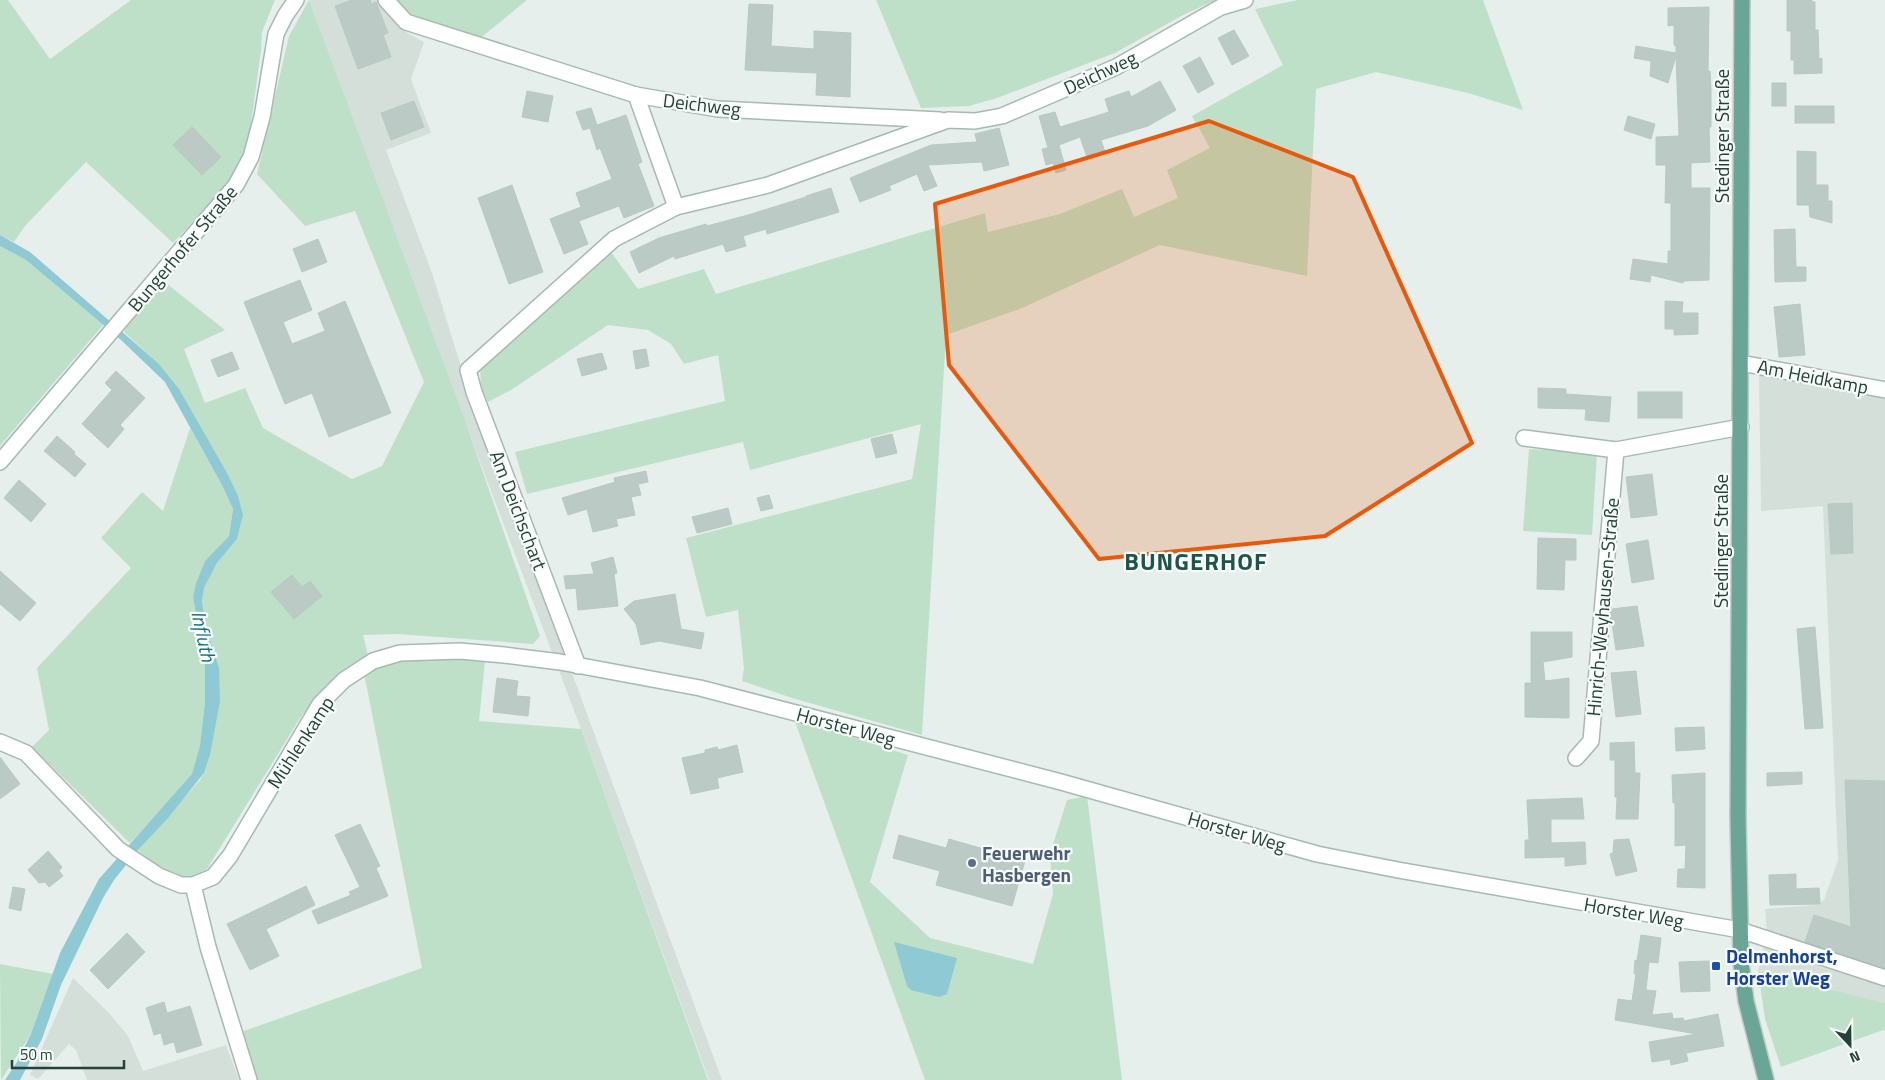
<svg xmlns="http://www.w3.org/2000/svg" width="1885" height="1080" font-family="'Titillium Web',sans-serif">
	<rect width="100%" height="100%" fill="#e6efeb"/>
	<g fill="#d4dfda">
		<path d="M309,0H379L407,33L424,42L411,79L431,133L386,150L432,273L472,402L722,1080H709L581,729L386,213Z"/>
		<path d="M1759,373L1885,395V1003L1758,971L1767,933L1765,909L1816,905L1824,900L1838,860L1823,506L1761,511Z"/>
		<path d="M73,978L109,1013L128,1036L143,1071L226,1045L239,1080H87L76,1050L69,1044L38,1079L30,1075Z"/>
	</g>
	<g fill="#bfe0c8">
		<path d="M0,0H8L50,59L131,0H275L262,32L261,50L248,146L229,182L173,243L86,162L25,226L14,242L0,235Z"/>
		<path d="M309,0L464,418L540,636L533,644L397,634L363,635L368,655L347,667L324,688L302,715L207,869C203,872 198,876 193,877C172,881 153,864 138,850L200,780L204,773L210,755L219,669L206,627L202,602L204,588L217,563L237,539L243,515L158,363L124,332L129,322L166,283L225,330L184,349L205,403L245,388L263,428L352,479L382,466L424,382L355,211L305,226L257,174L289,36Z"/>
		<path d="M394,0H527L478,40C449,30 413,24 394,0Z"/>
		<path d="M876,0H1216L1185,14L1115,53L997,98L969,106L921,108Z"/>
		<path d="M1298,0H1483L1523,110L1468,93L1376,72L1316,89L1307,276L1160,245L1022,308L946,335L922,735L792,698L742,681L744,668L738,610L706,617L686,538L912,479L921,424L750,470L743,442L527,494L515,452L725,401L718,355L684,364L671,344L648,330L608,325L511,390L488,402L481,387L480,365L611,252L638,289L704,269L716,294L985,213L988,232L1060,214L1122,189L1134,217L1178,198L1167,170L1210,148L1192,116L1283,65L1255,9Z"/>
		<path d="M0,246L26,260L103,325L0,446Z"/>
		<path d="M190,428L223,487L233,509L229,536L205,561L196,583L193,597L205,665V702L200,745L192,774L172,799L130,843L32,747L49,730L37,668L131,568L101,538L142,492L163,511Z"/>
		<path d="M1529,449L1597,453L1592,535L1523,531Z"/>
		<path d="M419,657L485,661L479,721L581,729L708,1080H258L241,1032L422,968L364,673L385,663Z"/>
		<path d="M794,719L908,755L870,882L930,938L1033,964L1053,894L1050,854L1067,800L1087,796L1122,1080H925Z"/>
		<path d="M0,964L53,974L31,1034L1,1080Z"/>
		<path d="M1758,971L1885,1003V1031L1883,1030L1781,1067L1765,1019Z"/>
	</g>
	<g fill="#8ec9d4">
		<path d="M0,235L30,252L158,363L179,389L227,473L238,496L243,515L237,539L217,563L204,588L202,602L206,627L219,668L220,701L210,755L204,773L168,818L138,850L114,880L103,898L61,985L42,1039L20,1080H5L17,1062L31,1034L60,953L99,879L192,774L200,745L205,702V665L193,597L196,583L205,561L229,536L233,509L223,487L165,382L120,339L26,260L0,246Z"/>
		<path d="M894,942L957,958L947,994L939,997L911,990L907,986Z"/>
	</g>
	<g fill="#bbcac4" stroke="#b8c9c2">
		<path d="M352,0H370L371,4L376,2L388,33L383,35L391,57L358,69L335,6Z"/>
		<path d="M1787,0H1812V2H1815V30H1818L1819,59L1822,58V73L1794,74V60H1791V31H1787Z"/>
		<path d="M749,4L773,5L771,46L814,49V31L851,33L850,97L816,95L817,73L745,70Z"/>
		<path d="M1709,7L1708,71H1710L1711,91V127H1709L1710,162L1691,163V188H1710L1709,280L1683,281V283L1651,275L1650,282L1630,279L1633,259L1668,264V251H1671V203H1665L1666,165H1656V137L1679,136L1676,56L1668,83L1650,76L1651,61L1634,58L1636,46L1676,53V46L1674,45V25L1668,26V8Z"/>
		<path d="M1234,30L1249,56L1232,65L1218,38Z"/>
		<path d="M1200,57L1214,84L1198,93L1183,66Z"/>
		<path d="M1160,81L1176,110L1148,126L1101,140L1105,152L1087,157L1080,137L1059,145L1066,170L1056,173L1053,163L1046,165L1042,149L1048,148L1039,116L1055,112L1060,127L1109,112L1105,99L1129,91L1131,97Z"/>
		<rect x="1772" y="83" width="14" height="23"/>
		<path d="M527,91L553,96L548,122L522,117Z"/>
		<path d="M414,101L424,127L391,140L381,113Z"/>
		<rect x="1795" y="106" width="39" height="17"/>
		<path d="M591,108L597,125L626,115L642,162L638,164L654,206L624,218L619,206L579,221L588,244L564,254L550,219L581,207L576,193L612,179L600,148L597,150L590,128L583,130L576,112Z"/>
		<path d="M1628,116L1655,124L1651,139L1624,130Z"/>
		<path d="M192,127L221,157L202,175L173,145Z"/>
		<path d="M999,128L1009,165L984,171L982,162L928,165L937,186L924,191L917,174L889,186L891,190L860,202L850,178L931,145L977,142L975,134Z"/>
		<path d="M1797,151L1816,152V185H1828V201H1832V223L1810,217L1809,205H1797Z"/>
		<path d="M512,185L543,272L509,284L478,198Z"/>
		<path d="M831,188L839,212L767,234L766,229L743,236L746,246L726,252L723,244L675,259L674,256L639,273L630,252L659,238L706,224L707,226L748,215L806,197V196Z"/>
		<path d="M1795,229L1796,267H1806V281L1775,282L1774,230Z"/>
		<path d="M318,239L327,262L302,272L293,249Z"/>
		<path d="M300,280L312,310L283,322L292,344L325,331L318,313L345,301L391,413L329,437L312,393L285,404L244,302Z"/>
		<path d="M1665,301L1683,302L1682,313H1698V334L1674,335V329H1665Z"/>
		<path d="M1800,304L1805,355L1779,357L1774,307Z"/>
		<path d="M646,349L649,366L636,369L633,351Z"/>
		<path d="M232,352L239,369L218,377L211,360Z"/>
		<path d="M602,353L607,369L582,376L577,359Z"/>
		<path d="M116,371L145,398L120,425L124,429L108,448L82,424L112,390L105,383Z"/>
		<path d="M1538,388L1566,389V394L1611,397L1609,422L1585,420L1586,409L1538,408Z"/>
		<rect x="1638" y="392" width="44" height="26"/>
		<path d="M892,434L897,453L876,458L871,439Z"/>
		<path d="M57,436L75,452L74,454L86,464L75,477L44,451Z"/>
		<path d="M646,471L648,482L638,484L641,495L631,497L635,515L616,519L618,526L593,532L587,509L568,515L562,498L615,482L614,478Z"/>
		<path d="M1652,474L1657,515L1631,518L1626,477Z"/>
		<path d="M19,480L46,504L31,522L4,498Z"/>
		<path d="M769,495L773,508L761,511L757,498Z"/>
		<path d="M1852,503L1853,553L1831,554L1828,504Z"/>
		<path d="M728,508L732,524L697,533L692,517Z"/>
		<path d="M1538,538L1576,539V560H1565L1564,590L1537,589Z"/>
		<path d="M1648,540L1654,579L1632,583L1626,544Z"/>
		<path d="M613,557L617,573L614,574L618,606L578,610L576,588L566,589L564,576L594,574L591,563Z"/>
		<path d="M0,571L36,603L20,621L0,604Z"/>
		<path d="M292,575L302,587L310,581L322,596L294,619L271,592Z"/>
		<path d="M675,594L681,629L704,633L701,649L659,641L641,645L636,624L624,609L634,601Z"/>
		<path d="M1637,606L1644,646L1616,650L1611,618L1612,609Z"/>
		<path d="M1815,627L1823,728L1805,729L1797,629Z"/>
		<path d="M1531,632H1572V657L1543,662L1545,681L1569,678V718L1525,717V683H1531Z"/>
		<path d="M1636,671L1641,714L1616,717L1611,673Z"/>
		<path d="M497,678L518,681L516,696L530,697L528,716L493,712Z"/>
		<path d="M1704,727L1705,749L1676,751L1675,728Z"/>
		<path d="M1634,742L1635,773H1640L1638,819H1616L1617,797H1615V760H1610V743Z"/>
		<path d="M737,745L743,772L717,778L719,788L691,794L682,758L705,753V750L717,747L718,750Z"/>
		<path d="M0,757L20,784L0,799Z"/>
		<path d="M1802,772V784L1767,786V773Z"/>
		<path d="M1705,773V888L1677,887L1678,869H1685L1686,845L1675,846V803H1673L1672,775Z"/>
		<path d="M1845,780L1885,781V968L1805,942L1814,915L1851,927Z"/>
		<path d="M1582,798L1584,819H1551V843L1585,842L1586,864L1565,866V857L1525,858V840H1529L1527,800Z"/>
		<path d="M360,824L380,866L376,868L388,896L318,924L312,911L351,895L349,892L360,887L335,835Z"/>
		<path d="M899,835L946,848L949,839L1025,861L1012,906L936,885L940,871L893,858Z"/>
		<path d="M1629,839L1637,871L1616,876L1610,854L1613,853L1614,840Z"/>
		<path d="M48,851L62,867L59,871L63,876L49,887L45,882L39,883L28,870Z"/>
		<path d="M1796,874V889L1819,888L1820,904L1770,905L1769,875Z"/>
		<path d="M306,886L315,905L266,929L279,956L250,970L227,924Z"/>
		<path d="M13,887L25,889L21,911L9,908Z"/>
		<path d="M127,933L145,952L108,989L90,970Z"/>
		<path d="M1641,935L1661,938L1658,963L1649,962L1646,990L1656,991L1652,1015L1672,1013L1673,1019L1683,1018L1684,1021L1718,1014L1724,1046L1686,1053L1688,1061L1671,1065L1670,1059L1652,1062L1649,1042L1697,1034L1615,1020L1618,999L1632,1001L1636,974H1634L1635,960L1637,961Z"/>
		<path d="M1709,961L1710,991L1681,992L1679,962Z"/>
		<path d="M164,1002L167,1013L190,1006L202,1045L177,1053L174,1042L164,1045L161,1033L154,1035L146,1008Z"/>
	</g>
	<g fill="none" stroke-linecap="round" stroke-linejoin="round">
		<defs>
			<g id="minor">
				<path d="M386,0L406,22L636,95L676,207L768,185L948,120L975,121L1002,116L1116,67L1221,7L1245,0"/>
				<path d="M636,95L718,109L940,120"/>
				<path d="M1741,363L1885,390"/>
				<path d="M1524,438L1616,450L1741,427"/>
				<path d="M0,462L236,185L251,157L262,117L276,34L285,16L296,0"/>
				<path d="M578,666L474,392L468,370L614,239L676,207"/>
				<path d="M0,742L26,753L118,849L159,876L181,885H193L213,877L230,856L320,704L344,680L373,661L400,653L460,651L504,655L560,662L700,688L1061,782L1317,854L1398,870L1740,930L1885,978"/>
				<path d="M1576,758L1591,741L1616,450"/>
				<path d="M193,885L208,947L249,1080"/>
			</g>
			<path id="major" d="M1742,0L1738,817L1741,963L1746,1001L1766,1080"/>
		</defs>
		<use href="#minor" stroke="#a8b8b2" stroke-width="18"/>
		<use href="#major" stroke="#c2cac8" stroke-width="18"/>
		<use href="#minor" stroke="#fff" stroke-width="15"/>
		<use href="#major" stroke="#6aa596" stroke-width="15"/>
	</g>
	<path fill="#e8590c" fill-opacity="0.2" stroke="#e8590c" stroke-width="4" stroke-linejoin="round" d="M1209,121L1353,177L1472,443L1325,536L1099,559L949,365L935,204Z"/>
	<circle fill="#5c6f8a" stroke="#f7fbf9" stroke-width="2" cx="972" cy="863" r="5"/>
	<rect fill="#1a4fb4" stroke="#f7fbf9" stroke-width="2" x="1711" y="961" width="10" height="10" rx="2.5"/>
	<g text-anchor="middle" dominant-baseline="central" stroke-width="4.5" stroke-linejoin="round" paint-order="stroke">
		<g font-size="19" fill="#24423a" stroke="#f7fbf9">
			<text transform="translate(1100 72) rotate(-25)">Deichweg</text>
			<text transform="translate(702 104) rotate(7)">Deichweg</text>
			<text transform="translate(1721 136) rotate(-90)">Stedinger Straße</text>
			<text transform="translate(182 248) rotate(-50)">Bungerhofer Straße</text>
			<text transform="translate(1813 376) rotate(11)">Am Heidkamp</text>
			<text transform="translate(519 510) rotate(69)">Am Deichschart</text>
			<text transform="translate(1720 541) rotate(-90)">Stedinger Straße</text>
			<text transform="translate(1602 607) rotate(-85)">Hinrich-Weyhausen-Straße</text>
			<text transform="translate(846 726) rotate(15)">Horster Weg</text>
			<text transform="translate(300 742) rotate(-57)">Mühlenkamp</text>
			<text transform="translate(1237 831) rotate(16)">Horster Weg</text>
			<text transform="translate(1634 912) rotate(10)">Horster Weg</text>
		</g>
		<g font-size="19" font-weight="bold" fill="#4e5e75" stroke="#f7fbf9" text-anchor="start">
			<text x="982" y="852">Feuerwehr<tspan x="982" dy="22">Hasbergen</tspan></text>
		</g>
		<g font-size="19" font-weight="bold" fill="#164399" stroke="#f7fbf9" text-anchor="start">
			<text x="1726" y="955">Delmenhorst,<tspan x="1726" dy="22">Horster Weg</tspan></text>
		</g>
		<g font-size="20" font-style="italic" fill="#1c6f80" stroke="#f7fbf9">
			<text transform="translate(204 636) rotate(78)">Influth</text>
		</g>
		<g font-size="24" font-weight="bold" letter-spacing="1" fill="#1f5548" stroke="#f7fbf9">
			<text x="1196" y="561">BUNGERHOF</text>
		</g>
	</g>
	<g transform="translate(1850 1045) rotate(158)" stroke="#f7fbf9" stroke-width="4" paint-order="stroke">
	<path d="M0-4L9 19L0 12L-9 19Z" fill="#24423a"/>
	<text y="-8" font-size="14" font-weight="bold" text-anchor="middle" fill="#24423a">N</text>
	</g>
	<path d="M12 1060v8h112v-8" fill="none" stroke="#24423a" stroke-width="2.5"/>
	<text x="20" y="1060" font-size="15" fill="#24423a" stroke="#f7fbf9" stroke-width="4" paint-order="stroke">50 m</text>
</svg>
